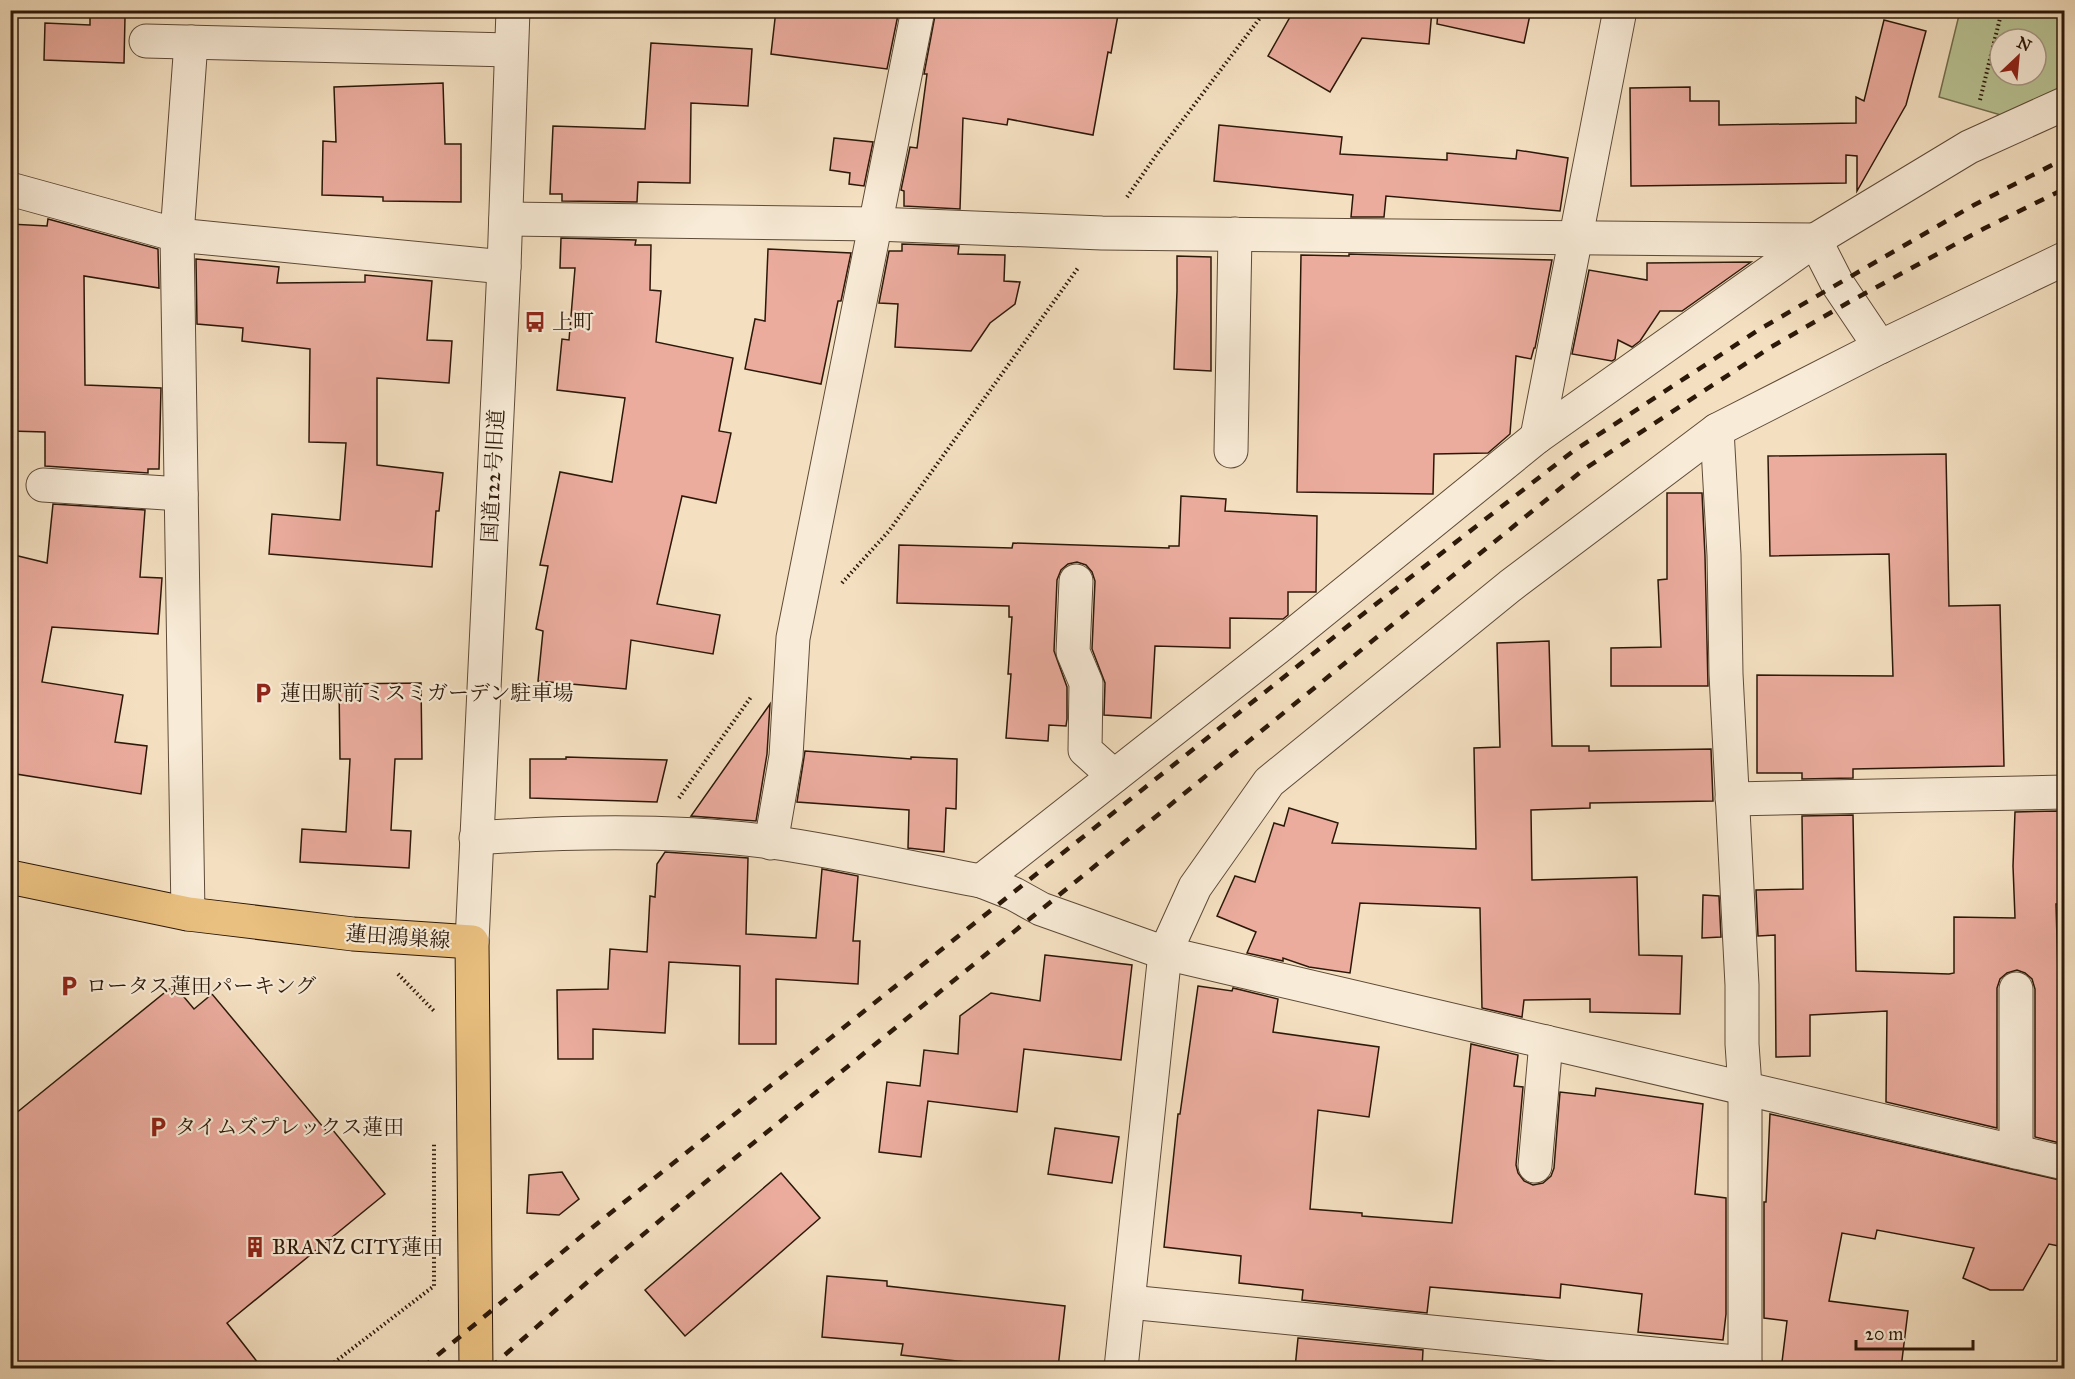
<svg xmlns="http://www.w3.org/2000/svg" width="2075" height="1379" font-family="'IM FELL Great Primer','Noto Serif JP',serif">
	<rect width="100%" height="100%" fill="#f4e0c1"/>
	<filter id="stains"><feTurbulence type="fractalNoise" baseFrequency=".00333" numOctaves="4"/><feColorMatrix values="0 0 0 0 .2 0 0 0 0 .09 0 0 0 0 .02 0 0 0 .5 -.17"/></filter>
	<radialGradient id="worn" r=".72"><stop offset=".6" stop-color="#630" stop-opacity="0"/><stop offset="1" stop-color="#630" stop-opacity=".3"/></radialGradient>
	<path fill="#b9c394" stroke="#726e4e" stroke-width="1.5" fill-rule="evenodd" d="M1960,11H2064V93L2011,118L1939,97ZM2000,39H2036V75H2000Z"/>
	<g fill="#ebac9e" stroke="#2c1809" stroke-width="1.5">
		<path d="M776,10H899L887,69L771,54Z"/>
		<path d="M936,10H1092L1118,15L1111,53L1108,52L1093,135L1008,119L1007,125L963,118L960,209L904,206V191L901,190L910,147L917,148L927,74H924Z"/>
		<path d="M1294,10H1432L1429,44L1362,38L1330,92L1268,56Z"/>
		<path d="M1438,10H1531L1524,43L1437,24Z"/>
		<path d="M90,16L125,17L124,63L44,60L45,23L90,25Z"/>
		<path d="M1884,20L1926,31L1906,105L1857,191V156L1846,155V183L1631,186L1630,88L1690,87V101H1719V125L1856,123V97L1864,101Z"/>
		<path d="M651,43L752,49L748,106L691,103L690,183L638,182L637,202L562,201V194H550L553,126L645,129Z"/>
		<path d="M443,83L445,144H461V202L383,201V197L322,195L323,141L336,142L334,87Z"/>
		<path d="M1219,125L1342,137L1340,154L1447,160V153L1516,159L1517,150L1568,158L1560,211L1386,196L1384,217H1351L1353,195L1214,181Z"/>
		<path d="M834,138L873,142L864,186L849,184L850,173L830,170Z"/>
		<path d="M48,219L158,249L159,288L84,276L85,385L161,388L159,469H148V473L45,466V432L10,431V224L47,226Z"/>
		<path d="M561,238L636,240L635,245H651L650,290L661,291L656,342L733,358L719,431L731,433L716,503L682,496L657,604L720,615L713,654L631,640L626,689L538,681L543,631L536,629L548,566L540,565L560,472L612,482L625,398L557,390L562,339L569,340L575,268H560Z"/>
		<path d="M902,244L959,246L958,254L1005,255L1004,281L1020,282L1015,304L990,323L971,351L895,347L898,304L879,303L889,251H902Z"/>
		<path d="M768,249L851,253L841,301H838L821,384L745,369L755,319L765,321Z"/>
		<path d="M1349,254L1552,260L1535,348H1534L1531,359L1516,356L1510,434L1488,453L1434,454L1433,494L1297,492L1301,255L1349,256Z"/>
		<path d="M1177,256L1211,257V371L1174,369L1177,291Z"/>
		<path d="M196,259L279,267L277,283L365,282V275L432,281L427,340L452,341L449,383L377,378V465L443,473L439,511H436L432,567L269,554L272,514L340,520L346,443L309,442L310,349L242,341L243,328L197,324Z"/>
		<path d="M1751,262L1682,311H1660L1640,341L1632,347L1618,340L1615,359L1612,361L1572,354L1589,270L1647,280V263Z"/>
		<path d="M1946,454L1949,606L2000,605L2004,766L1853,769V778L1802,779V773H1757V675L1893,676L1889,554L1770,556L1768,456Z"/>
		<path d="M1667,493H1702L1705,556L1708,686H1611V648L1661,647L1658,580L1667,579Z"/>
		<path d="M1181,496L1226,499L1225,511L1317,516L1316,592H1288V615L1283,619L1230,618V648L1155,646L1151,718L1104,715L1105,683L1092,649L1095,581L1092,572L1086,565L1077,562L1068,564L1061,570L1057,580L1054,651L1067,687V719L1066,726L1049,725L1048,741L1006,738L1011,674H1008L1012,617H1009V606L897,603L899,545L1012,548L1013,543L1169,548V546H1179Z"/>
		<path d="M53,504L145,510L140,577L162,578L158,634L52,627L42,682L123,695L115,742L147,746L141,794L10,773V554L47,563Z"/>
		<path d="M1549,641L1552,746H1589V751L1711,749L1713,801L1590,803V808L1531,810L1532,880L1637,877L1639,955L1682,956L1680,1014L1590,1012V999L1524,1000L1522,1017L1482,1008L1480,908L1360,903L1350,973L1309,967L1283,958V961L1247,953L1256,932L1217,916L1235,876L1255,882L1274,823L1284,826L1289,808L1338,823L1332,843L1476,849L1474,748L1500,747L1497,643Z"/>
		<path d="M421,683L422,759H395L391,830L411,831L409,868L300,862L302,829L346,832L350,759H340L339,684Z"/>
		<path d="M770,704L767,754L756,821L691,816Z"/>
		<path d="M805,751L911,759V757L957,759L956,809L946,808L944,852L908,848L909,810L797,802Z"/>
		<path d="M566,757L667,760L657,802L530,798V759H566Z"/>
		<path d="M2058,811L2059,904H2056L2058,973H2064V1144L2035,1137V989L2032,979L2025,973L2017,970L2007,973L2000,979L1997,988V1128L1886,1102L1887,1011L1810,1015V1056L1776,1057L1775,935L1758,936L1756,890L1803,889L1802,816L1853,815L1856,971L1949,974L1954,973V917L2015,918L2013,866L2015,812Z"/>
		<path d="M665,852L748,858L746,934L816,938L822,869L858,876L853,941H860L858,984L776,979V1044H739L740,966L669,962L665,1033L593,1029V1059H558L557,990L608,989L610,949L647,952L650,896L655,897L657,864Z"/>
		<path d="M1703,895L1719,896L1721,937L1702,938Z"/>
		<path d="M1045,955L1132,965L1121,1060L1024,1049L1017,1112L928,1101L921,1157L879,1152L887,1082L920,1086L924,1050L958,1054L960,1016L991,993L1040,1001Z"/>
		<path d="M174,985L194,1009L212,994L328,1133L332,1129L385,1194L227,1323L262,1368H10V1118Z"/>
		<path d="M1198,986L1232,991L1233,988L1278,999L1273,1032L1379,1047L1369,1117L1318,1110L1310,1209L1362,1213V1216L1452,1223L1471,1044L1518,1055L1514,1086L1523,1087L1516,1165L1518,1173L1524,1181L1533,1185L1543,1183L1551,1176L1554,1168L1560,1092L1595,1096L1596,1088L1703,1104L1695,1194L1726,1198V1314L1723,1340L1638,1332L1642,1294L1561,1284L1560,1298L1430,1287L1427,1313L1302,1300L1303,1290L1239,1283L1241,1256L1164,1247L1178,1114H1180Z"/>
		<path d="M1770,1114L2064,1181V1247L2049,1244L2023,1290H1990L1963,1278L1974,1248L1877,1230L1875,1239L1842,1233L1829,1301L1908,1311L1901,1368H1832L1782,1362L1787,1321L1764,1318V1202H1766Z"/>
		<path d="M1055,1128L1119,1137L1112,1183L1048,1174Z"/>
		<path d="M562,1172L579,1199L559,1215L527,1213L529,1175Z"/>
		<path d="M781,1173L820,1218L685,1336L645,1290Z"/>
		<path d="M827,1276L887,1281V1286L1065,1306L1058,1368H1022L901,1355L903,1344L822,1337Z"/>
		<path d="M1298,1338L1423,1350L1422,1368H1295Z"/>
	</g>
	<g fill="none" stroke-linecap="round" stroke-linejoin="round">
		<defs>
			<g id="minor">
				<path d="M146,41L511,50"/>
				<path d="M10,189L177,235L504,267"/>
				<path d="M506,219L876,224L1102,233L1815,240L1837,283L1880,347"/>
				<path d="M1717,430L1724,555L1726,674L1742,985V1044L1745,1087V1368"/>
				<path d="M1537,437L1620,10"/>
				<path d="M1231,451L1235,234"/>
				<path d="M43,485L181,494"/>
				<path d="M1076,581L1073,652L1086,683L1085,750L1114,776"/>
				<path d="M1732,799L2064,792"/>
				<path d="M476,838C573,831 674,829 771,842C841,852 911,868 981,881L1014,894L1041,909L1165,953L2064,1163"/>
				<path d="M771,843L786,756L793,638L918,10"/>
				<path d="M981,881L1277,648L1537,437L1815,240L1969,147L2064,104"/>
				<path d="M188,914L177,235L191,42"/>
				<path d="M472,942L504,267L513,10"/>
				<path d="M2016,989V1152"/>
				<path d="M1535,1166L1546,1042"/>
				<path d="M1129,1302L1745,1363"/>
				<path d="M1121,1368L1165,953L1195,887L1269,782L1510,586L1717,430L1880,347L2064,259"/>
			</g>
			<path id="major" d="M10,877L188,914L353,934L472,942L476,1368"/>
		</defs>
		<use href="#minor" stroke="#5e4a37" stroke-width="35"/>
		<use href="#major" stroke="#2c1809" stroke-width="35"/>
		<g stroke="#2c1809" stroke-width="4" stroke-dasharray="1.5 3" stroke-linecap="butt">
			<path d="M1980,100L2002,10"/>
			<path d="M1127,197L1157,154L1266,10"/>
			<path d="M842,583L889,531L1078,268"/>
			<path d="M679,798L751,697"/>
			<path d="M398,974L434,1011"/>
			<path d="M327,1368L434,1286V1142"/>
		</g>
		<use href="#minor" stroke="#f8ebd7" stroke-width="33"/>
		<use href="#major" stroke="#eac080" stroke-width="33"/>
		<g stroke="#2c1809" stroke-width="4.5" stroke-dasharray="10 10" stroke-linecap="butt">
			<path d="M422,1368L583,1235L1358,618L1572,452L1760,329L1974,205L2064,159"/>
			<path d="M490,1368L608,1264L714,1175L1583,470L1771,347L1851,301L1985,228L2064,189"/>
		</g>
	</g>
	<defs>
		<symbol id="bus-bare" viewBox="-9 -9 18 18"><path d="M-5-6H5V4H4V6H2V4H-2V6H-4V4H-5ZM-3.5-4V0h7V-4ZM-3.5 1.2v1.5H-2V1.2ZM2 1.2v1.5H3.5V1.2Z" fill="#8f2418" stroke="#f8ebd7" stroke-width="2.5" paint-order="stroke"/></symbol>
		<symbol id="parking-bare" viewBox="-9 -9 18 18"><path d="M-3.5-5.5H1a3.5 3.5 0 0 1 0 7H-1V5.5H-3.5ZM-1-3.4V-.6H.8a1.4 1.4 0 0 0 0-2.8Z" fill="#8f2418" stroke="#f8ebd7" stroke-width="2.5" paint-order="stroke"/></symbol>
		<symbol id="building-bare" viewBox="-9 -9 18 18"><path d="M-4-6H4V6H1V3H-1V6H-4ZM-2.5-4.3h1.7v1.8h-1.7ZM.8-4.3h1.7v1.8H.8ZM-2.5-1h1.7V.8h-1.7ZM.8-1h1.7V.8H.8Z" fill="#8f2418" stroke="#f8ebd7" stroke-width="2.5" paint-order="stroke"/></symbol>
	</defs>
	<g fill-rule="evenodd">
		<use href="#bus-bare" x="520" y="307" width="30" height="30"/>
		<use href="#parking-bare" x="248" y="678" width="30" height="30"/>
		<use href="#parking-bare" x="54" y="971" width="30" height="30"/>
		<use href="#parking-bare" x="143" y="1112" width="30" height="30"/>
		<use href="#building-bare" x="240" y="1232" width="30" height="30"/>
	</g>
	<g text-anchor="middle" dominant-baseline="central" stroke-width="4.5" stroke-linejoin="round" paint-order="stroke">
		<g font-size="21" fill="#2c1809" stroke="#f8ebd7" text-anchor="start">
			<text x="552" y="322">上町</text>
			<text x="280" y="693">蓮田駅前ミスミガーデン駐車場</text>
			<text x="86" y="986">ロータス蓮田パーキング</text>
			<text x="175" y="1127">タイムズプレックス蓮田</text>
			<text x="272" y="1247">BRANZ CITY蓮田</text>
		</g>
		<g font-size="21" fill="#2c1809" stroke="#f8ebd7">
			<text transform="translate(493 476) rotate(-87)">国道122号旧道</text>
			<text transform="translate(398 937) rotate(4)">蓮田鴻巣線</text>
		</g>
	</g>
	<rect width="2075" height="1379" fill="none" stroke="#f4e0c1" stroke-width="36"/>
	<rect x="12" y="12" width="2051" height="1355" fill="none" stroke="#2c1809" stroke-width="3"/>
	<rect x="18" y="18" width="2039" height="1343" fill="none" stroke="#2c1809" stroke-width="1.5"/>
	<g transform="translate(2018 57) rotate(26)"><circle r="28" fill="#f8ebd7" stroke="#a69785" stroke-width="1.5"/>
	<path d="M0-4.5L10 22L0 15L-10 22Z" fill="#8f2418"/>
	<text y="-9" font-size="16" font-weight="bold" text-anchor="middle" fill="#2c1809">N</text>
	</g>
	<path d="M1856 1340v9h117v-9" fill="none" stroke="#2c1809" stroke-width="3"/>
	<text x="1865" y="1340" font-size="18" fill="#2c1809" stroke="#f8ebd7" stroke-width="4.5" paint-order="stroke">20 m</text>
	<rect width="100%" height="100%" filter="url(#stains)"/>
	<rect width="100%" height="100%" fill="url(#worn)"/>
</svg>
